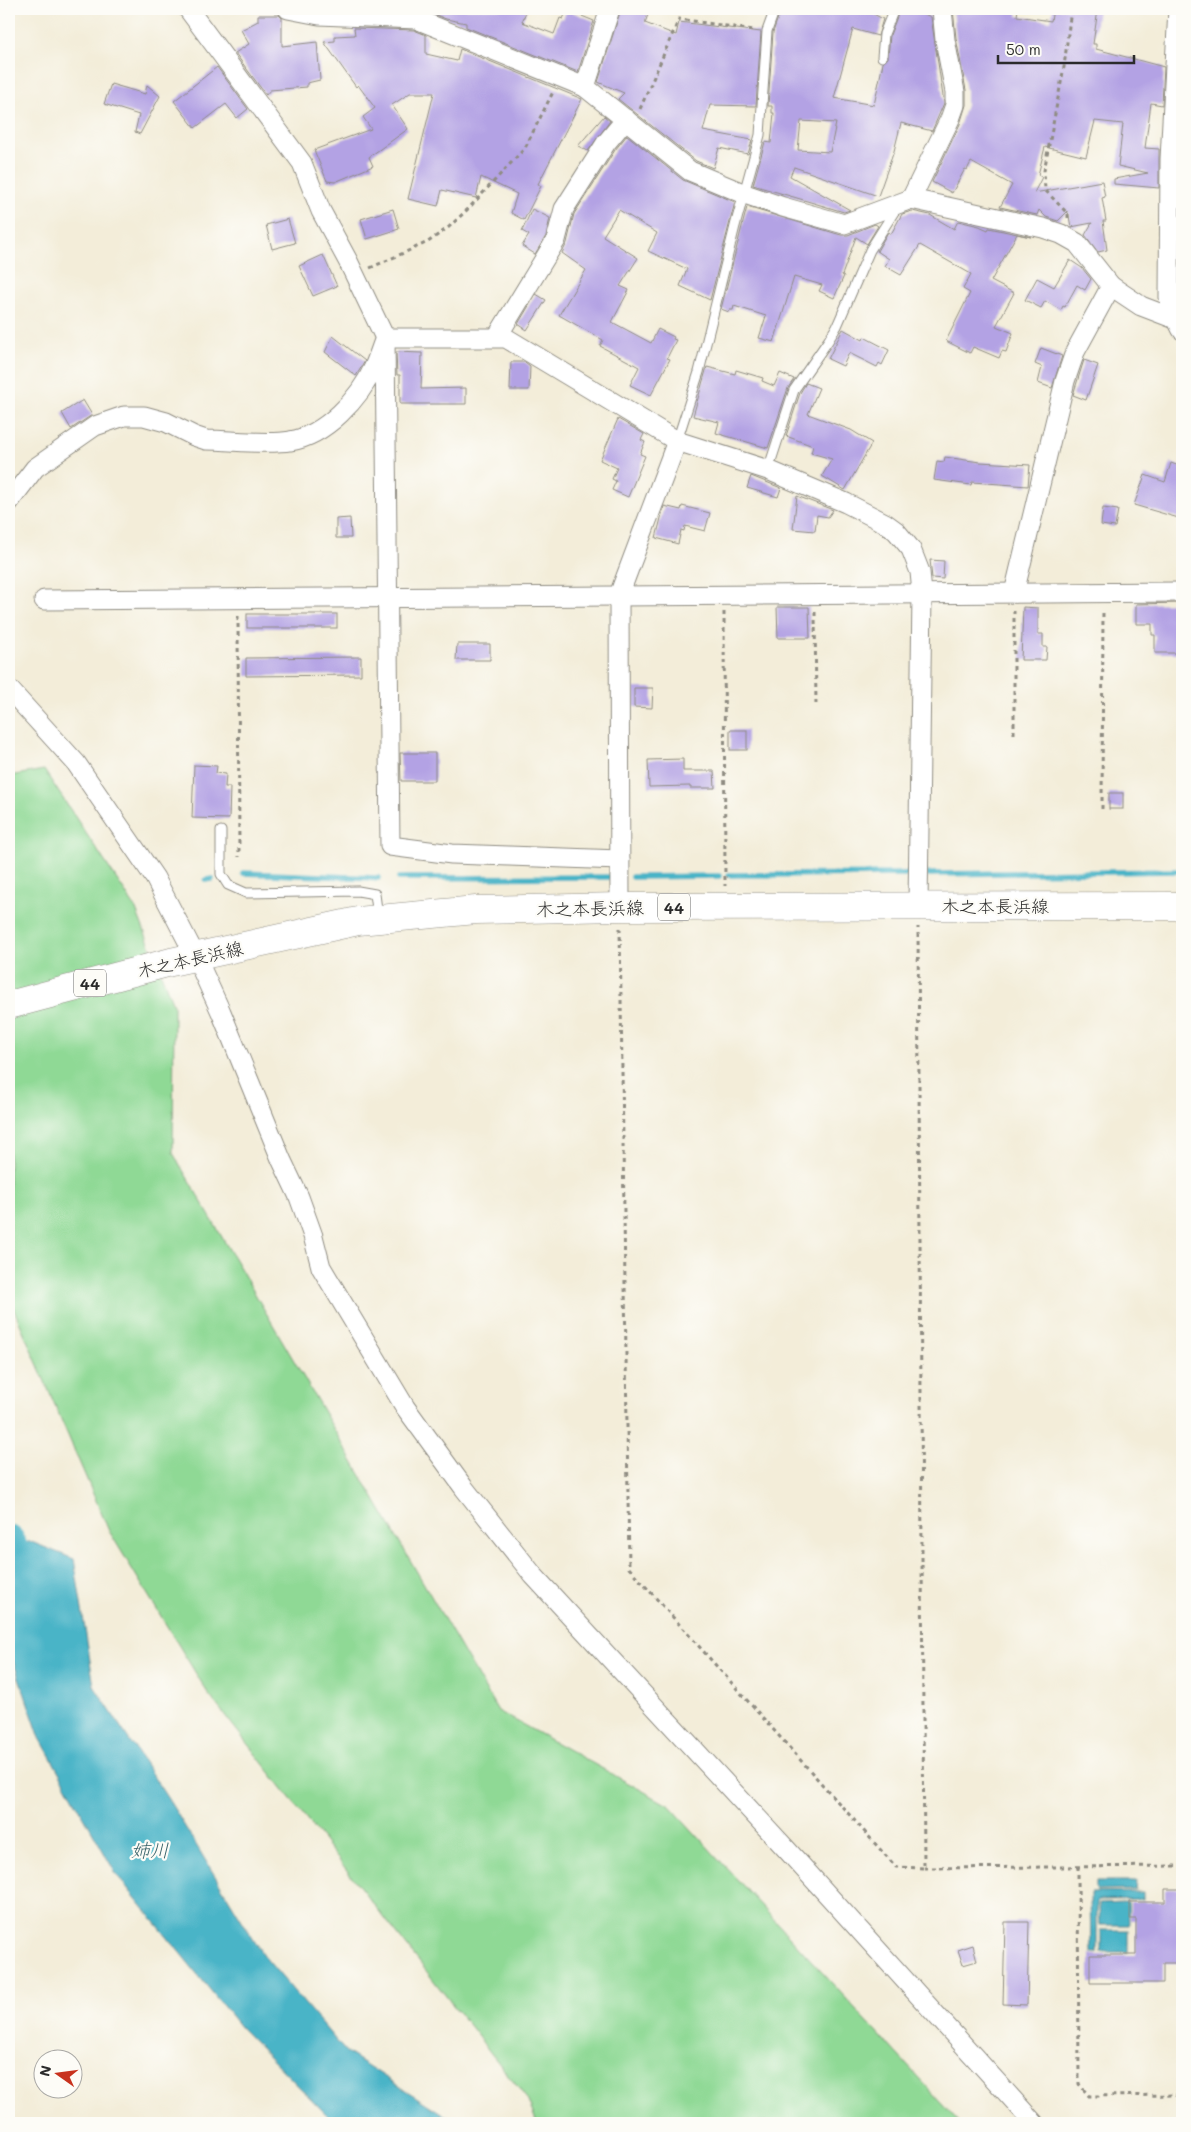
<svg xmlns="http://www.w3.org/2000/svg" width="1191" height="2132" font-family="Mali,'Klee One',sans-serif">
	<rect width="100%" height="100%" fill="#fdfcf7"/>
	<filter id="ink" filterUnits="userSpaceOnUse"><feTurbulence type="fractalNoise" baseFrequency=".02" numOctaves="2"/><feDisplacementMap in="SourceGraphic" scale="10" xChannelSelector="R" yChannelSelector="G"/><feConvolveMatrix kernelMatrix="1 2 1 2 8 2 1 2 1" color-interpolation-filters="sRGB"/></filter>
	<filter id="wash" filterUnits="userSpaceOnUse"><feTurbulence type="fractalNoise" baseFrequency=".0096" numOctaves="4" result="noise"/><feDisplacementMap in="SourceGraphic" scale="20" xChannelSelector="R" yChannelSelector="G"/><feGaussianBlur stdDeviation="1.12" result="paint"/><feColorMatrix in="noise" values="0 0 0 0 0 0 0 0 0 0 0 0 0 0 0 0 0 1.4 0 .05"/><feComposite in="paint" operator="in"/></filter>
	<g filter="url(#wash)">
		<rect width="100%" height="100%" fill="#f3edd9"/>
		<path fill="#8fd995" stroke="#5d8260" d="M44,770L135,907L174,1007L173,1153L498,1711L670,1806L960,2123H537L527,2099L209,1695L109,1531L9,1298V776Z"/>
		<g fill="#49b4c7" stroke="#3a7079">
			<path d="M29,1541L74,1559L94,1686L170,1802L263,1955L346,2052L457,2123H335L241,2028L116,1874L40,1738L9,1649V1565Z"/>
			<path d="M1096,1881H1136L1135,1890L1096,1891Z"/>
			<path d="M1143,1892V1899L1097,1900V1953H1091L1090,1893Z"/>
			<path d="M1128,1902L1129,1925H1100L1099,1903Z"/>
			<rect x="1101" y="1930" width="27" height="22"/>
		</g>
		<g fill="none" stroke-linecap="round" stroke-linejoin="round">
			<g stroke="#49b4c7" stroke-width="5.5">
				<path d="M243,873L378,878"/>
				<path d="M929,874L1182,871"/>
				<path d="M729,875L910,874"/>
				<path d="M632,877L719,876"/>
				<path d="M399,878L611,877"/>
				<path d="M206,880L212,879"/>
			</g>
			<path stroke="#49b4c7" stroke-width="32" d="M9,1541L34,1596"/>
		</g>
		<g id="blocks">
			<g fill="#b3a2e4" fill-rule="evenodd">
				<path d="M429,9H527L522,22L554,34L560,18L563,19L567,10L594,21L578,72L466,27V23L446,19L429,12Z"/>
				<path d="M621,9H650L645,23L676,35L679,22L761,32L756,106L710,105L703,131L752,140L748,154L719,148L713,168L696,161L618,99L624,93L598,82Z"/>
				<path d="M781,9H864L883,19L878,36L853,29L834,98L874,105L883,63L888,58L890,35L900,9H912L931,17L944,103L932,131L901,123L894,151L878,196L794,167L790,176L850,210L844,212L753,185L765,142L771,143L774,113H772V106H768L773,32ZM801,121L836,123L830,152L798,150Z"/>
				<path d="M953,9H1018L1017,16L1051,21L1053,9H1098L1093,44H1096V49L1164,67L1162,105L1151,103L1145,148L1159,149V188L1114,184V179L1148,173L1118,166L1123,124L1095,121L1086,157L1045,147L1038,175L1042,177L1034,193L1102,181L1105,197L1102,198L1106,221H1103L1107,250L1098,252L1085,235L1092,223L1071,227L1068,211L1058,221L1046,217L1039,210L1037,215L1000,207L1012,185L971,162L967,170L965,169L952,193L932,182L960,124L966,105V90L956,38Z"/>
				<path d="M258,15H279L282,18V46L317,42L320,80L307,83V87L270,90L266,95L235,53L249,44L241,30L258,21Z"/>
				<path d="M354,28L414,30L426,35V54L457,61L460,49L582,99L538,184L541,186L524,220L511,213L517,194L481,177L476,198L442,190L438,206L408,199L434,93H410L392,105L408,129L369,157L373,166L335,182L327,181L314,150L371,129L363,117L375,108L358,85L356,87L324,42L335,41V36L355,35Z"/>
				<path d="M217,67L248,109L237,118L226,104L195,128L174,101Z"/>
				<path d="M111,84L145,94L147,85L160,96L140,134L135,132L139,115L104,104Z"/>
				<path d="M604,116L610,121L588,151L578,146Z"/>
				<path d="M627,135L683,180L735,202L710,300L680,286L687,269L648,251L657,233L619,210L603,236L638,258L620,286L629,290L612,322L651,343L658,329L674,337L673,339L676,340L667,358L670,359L651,395L630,385L639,367L600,346L603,340L559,315L586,270L562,253L567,243L574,214L615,150Z"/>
				<path d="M747,207L841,235H848L875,224L878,226L867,244L856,237L842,275L844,276L834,298L819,291L822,285L794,277L774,342L759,338L766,316L734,306L733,310H730L729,312L721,309Z"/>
				<path d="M393,209L399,229L367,239L361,219Z"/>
				<path d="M532,209L550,218L546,236L535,254L522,246L529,235L522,231Z"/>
				<path d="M912,211L930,215L954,229L958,221L979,226L988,230L989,228L1031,237L1017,234L991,281L1014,293L996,326L1013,333L1006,352L1002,351L999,358L973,347L970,353L946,341L970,293L963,289L971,274L920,245L901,275L885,266L889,259L877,251L888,232L891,234L902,214Z"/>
				<path d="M288,219L295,243L272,249L266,225Z"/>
				<path d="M323,255L337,286L313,296L299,266Z"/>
				<path d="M1070,260L1082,268L1091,279L1085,290L1077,285L1065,307L1063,306L1061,310L1045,301L1041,308L1025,300L1037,278L1054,287Z"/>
				<path d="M536,294L546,300L527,330L518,324Z"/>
				<path d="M843,329L863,340L864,337L889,350L882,365L879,363L877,367L849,353L843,366L828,359Z"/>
				<path d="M333,336L365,361L356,376L325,352Z"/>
				<path d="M1041,348L1062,356L1052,388L1038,383L1042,367L1035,364Z"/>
				<path d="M396,352L422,353L421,389L466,388V404H400V375H397Z"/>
				<path d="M1084,360L1098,365L1086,400L1073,395Z"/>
				<path d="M511,362H525L530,366L529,390H510Z"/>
				<path d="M707,367L735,374L736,370L763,378L762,381L774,386L780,373L794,379L788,388L768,448L716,433L719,422L693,416Z"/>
				<path d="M806,383L819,388L808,414L851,430L872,443L845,490L822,476L832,459L811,453L813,446L786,436L800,393Z"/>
				<path d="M83,400L92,415L71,429L62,413Z"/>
				<path d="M618,419L644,434L641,440L645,442L640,454L645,456L628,497L612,490L616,481L612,479L617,468L600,460Z"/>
				<path d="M945,457L980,462L1030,465L1028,486L972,482L971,485L934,480L937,461L944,462Z"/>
				<path d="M1171,463L1182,467V519L1134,505L1145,475L1165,482Z"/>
				<path d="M751,476L781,488L778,497L747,488Z"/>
				<path d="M797,496L833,510L828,517L817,515L815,531L793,529Z"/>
				<path d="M664,506L681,510L682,506L710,513L705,531L685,526L684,531L681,530L678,544L656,538Z"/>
				<path d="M1103,508L1118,510L1115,527L1101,525Z"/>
				<path d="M350,518L351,538H336V519Z"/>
				<path d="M930,560L944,561L943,579L932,578Z"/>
				<path d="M1182,603V653H1155V635H1152V624H1136V604Z"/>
				<path d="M777,607H809L810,638H778Z"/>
				<path d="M1023,607L1038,608V634H1043V647H1047L1046,660H1021Z"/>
				<rect x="247" y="614" width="90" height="14"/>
				<path d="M457,644H490V660H456Z"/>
				<path d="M361,657V675L246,676V658Z"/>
				<path d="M634,688H653L652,708L634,707Z"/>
				<rect x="730" y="730" width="17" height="20"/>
				<path d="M400,753H435V781H401Z"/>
				<path d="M683,759V771H714L715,788H690V786L649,787L648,760Z"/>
				<path d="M194,765L217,766L216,773L226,774L225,787H230L229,819L192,818Z"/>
				<rect x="1109" y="793" width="14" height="16"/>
				<path d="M1165,1889H1182V1963H1163V1983H1090V1955H1136V1919H1130V1902H1165Z"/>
				<path d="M1005,1922H1029L1027,2005L1003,2004Z"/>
				<path d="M973,1945L977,1961L963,1965L958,1950Z"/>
			</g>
		</g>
	</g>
	<g filter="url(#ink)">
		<use href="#blocks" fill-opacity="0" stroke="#8f8c82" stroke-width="1"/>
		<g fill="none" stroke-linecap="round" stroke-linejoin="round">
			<defs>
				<g id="service">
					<path d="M882,57L884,34L894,9"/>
					<path d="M677,441L699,372L735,226L760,135L767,31L775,9"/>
					<path d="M768,470L794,390L828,341L837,326L870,250L897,207"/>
					<path d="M221,831V874L228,885L246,893L358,891L375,894L378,917"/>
				</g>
				<g id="minor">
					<path d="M188,9L302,163L321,211L348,261L385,338L390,846L452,854L620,860"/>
					<path d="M288,9L319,15L416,19L585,87L610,9"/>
					<path d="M1178,9L1170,159L1169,297L1171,308L1182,330"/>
					<path d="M585,87L690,171L745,194L783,207L844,224L911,199L1043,228L1061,234L1077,243L1111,286L1075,352L1065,381L1014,593"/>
					<path d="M911,199L950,119L955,105V92L945,40L942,9"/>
					<path d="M1111,286L1141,306L1175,319"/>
					<path d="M497,337L556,240L564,209L606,143L626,119"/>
					<path d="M9,502L35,468L95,426L124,416H144L166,422L194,436L206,440C231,440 266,445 290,441C325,436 360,398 374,367C378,358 381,348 385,338H506L677,441"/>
					<path d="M44,600L1182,592"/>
					<path d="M9,689L76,763L155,878L196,957L221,1012L281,1159L299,1197L313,1236L321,1267L405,1407L464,1488L533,1575L788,1851L1034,2123"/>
					<path d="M620,907L619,595L677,441L768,470L846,503L885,523L896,531L911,549L920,572L922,593L918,906"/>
				</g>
				<path id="primary" d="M9,1005L171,962L358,921L476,910L620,907L1182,906"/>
			</defs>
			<use href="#service" stroke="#8f8c82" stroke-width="11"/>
			<use href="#minor" stroke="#8f8c82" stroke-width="21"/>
			<use href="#primary" stroke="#8f8c82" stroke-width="29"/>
			<g stroke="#8f8c82" stroke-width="3" stroke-dasharray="4 4" stroke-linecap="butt">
				<path d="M640,109L679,19L754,30"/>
				<path d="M1068,218V214L1045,190L1044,171L1064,67L1071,9"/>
				<path d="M370,268L428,242L449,227L468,209L525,148L553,92"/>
				<path d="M724,612L725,886"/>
				<path d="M815,612L816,708"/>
				<path d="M238,616L239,857"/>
				<path d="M1014,734V611"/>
				<path d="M1102,809L1103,610"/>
				<path d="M620,928L629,1568L896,1867L924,1868L918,927"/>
				<path d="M1078,1866L1079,2084L1089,2096L1182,2095"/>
				<path d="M924,1868L1182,1866"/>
			</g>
			<use href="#service" stroke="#fff" stroke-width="9"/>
			<use href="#minor" stroke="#fff" stroke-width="19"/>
			<use href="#primary" stroke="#fff" stroke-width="28"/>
		</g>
	</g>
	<g text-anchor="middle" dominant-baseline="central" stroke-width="4.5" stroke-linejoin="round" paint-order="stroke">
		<g fill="#fdfcf7" stroke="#6a6a68" stroke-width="1">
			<rect x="658" y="893.5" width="32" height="27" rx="4"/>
			<rect x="74" y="969.5" width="32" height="27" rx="4"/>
		</g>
		<g font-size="16" font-weight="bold" fill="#2b2b2b">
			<text x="674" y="907">44</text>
			<text x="90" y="983">44</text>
		</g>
		<g font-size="18" fill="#2b2b2b" stroke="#fdfcf7">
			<text x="995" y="906">木之本長浜線</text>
			<text transform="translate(590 908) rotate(-1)">木之本長浜線</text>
			<text transform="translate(190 959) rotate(-13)">木之本長浜線</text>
		</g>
		<g font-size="19" font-style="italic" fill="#376269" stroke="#fdfcf7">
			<text x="150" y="1849">姉川</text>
		</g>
	</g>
	<rect width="1191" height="2132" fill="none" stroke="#fdfcf7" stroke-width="30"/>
	<g transform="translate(58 2074) rotate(284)"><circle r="24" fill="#fdfcf7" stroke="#a9a8a5"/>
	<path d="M0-4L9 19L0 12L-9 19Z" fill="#c8321e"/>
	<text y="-8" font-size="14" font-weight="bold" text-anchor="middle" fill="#2b2b2b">N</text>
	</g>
	<path d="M998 55v8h136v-8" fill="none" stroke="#2b2b2b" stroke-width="2.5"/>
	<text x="1006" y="55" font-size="15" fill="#2b2b2b" stroke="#fdfcf7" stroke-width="4" paint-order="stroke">50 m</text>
</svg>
